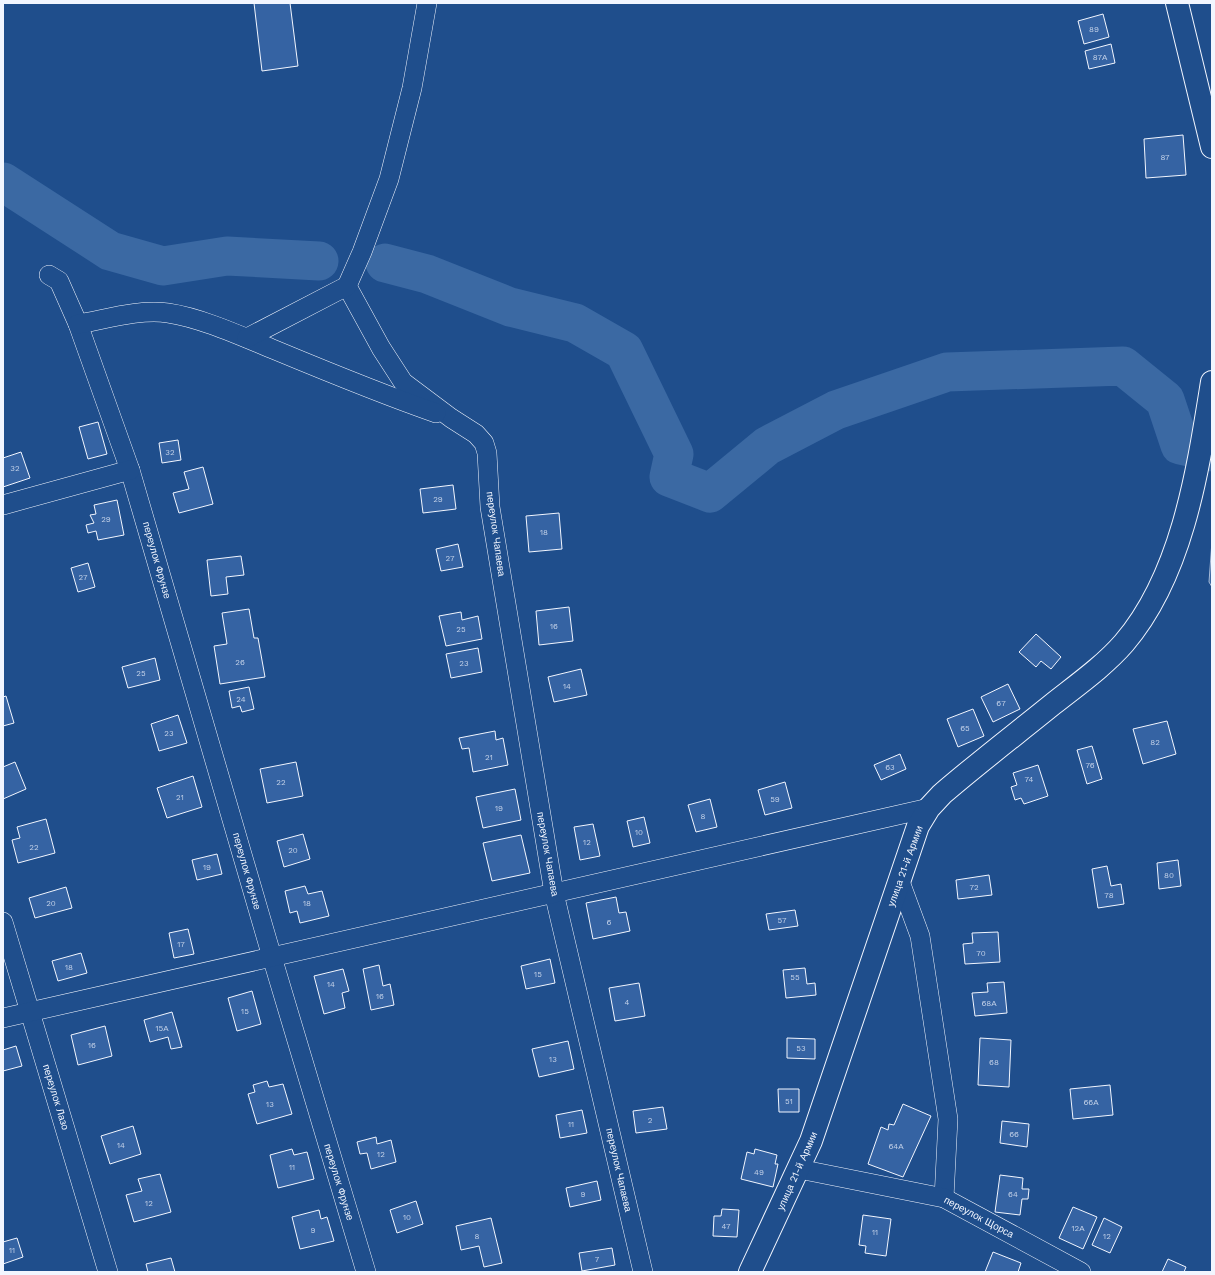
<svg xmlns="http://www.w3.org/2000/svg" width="1215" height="1275" font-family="'Work Sans',sans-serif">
	<rect width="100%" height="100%" fill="#1f4e8c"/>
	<path fill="#3b69a3" stroke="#a8bbd7" d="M1212,541V587L1209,582Z"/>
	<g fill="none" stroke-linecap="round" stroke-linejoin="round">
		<g stroke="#3b69a3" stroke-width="39">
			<path d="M3,182L110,251L163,266L227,256L319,261"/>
			<path d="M385,263L427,274L510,307L575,323L624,351L674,454L669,477L710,493L767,446L836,410L947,372L1123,366L1165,400L1180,445L1212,452"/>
		</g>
	</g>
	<g fill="#3563a3" stroke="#f2f6ff">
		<path d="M254,3H290L298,66L262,71Z"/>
		<path d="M1103,14L1109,37L1084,44L1078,21Z"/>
		<path d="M1111,44L1115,63L1089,69L1085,51Z"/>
		<path d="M1183,135L1186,175L1146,178L1144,139Z"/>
		<path d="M98,422L107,454L88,459L79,427Z"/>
		<path d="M178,440L181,460L162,463L159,443Z"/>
		<path d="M21,452L30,478L3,487V458Z"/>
		<path d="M203,467L213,504L179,513L173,493L189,489L184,472Z"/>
		<path d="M453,485L456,509L423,513L420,489Z"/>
		<path d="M117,500L124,535L98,540L96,531L88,533L86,525L94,523L90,515L96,514L94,505Z"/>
		<path d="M559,513L562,549L529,552L526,516Z"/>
		<path d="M458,544L463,567L441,571L436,549Z"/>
		<path d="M241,556L244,575L226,577L228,594L211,596L207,560Z"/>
		<path d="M88,563L95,587L78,592L71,568Z"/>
		<path d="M569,607L573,641L539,645L536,611Z"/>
		<path d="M249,609L254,638H258L265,677L220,684L214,646L227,644L222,613Z"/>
		<path d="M461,612L462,620L478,616L482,639L446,646L439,616Z"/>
		<path d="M1036,634L1061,657L1051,669L1041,661L1036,667L1019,652Z"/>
		<path d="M478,648L482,672L451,678L446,654Z"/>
		<path d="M155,658L160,680L128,688L122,667Z"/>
		<path d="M581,669L587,695L554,702L548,677Z"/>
		<path d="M1008,684L1020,709L993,722L981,697Z"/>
		<path d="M249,687L254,709L242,712L240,706L232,708L229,691Z"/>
		<path d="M6,696L14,723L3,726V697Z"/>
		<path d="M973,709L984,736L958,747L947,719Z"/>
		<path d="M178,715L187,743L159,751L151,724Z"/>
		<path d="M1167,721L1176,754L1143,764L1133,729Z"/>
		<path d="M495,731L496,740L503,738L508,765L473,772L469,748L462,749L459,738Z"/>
		<path d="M1092,746L1102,779L1087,784L1077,750Z"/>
		<path d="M900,754L906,769L881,780L874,765Z"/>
		<path d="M15,762L26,789L3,799V767Z"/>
		<path d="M296,762L303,796L267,803L260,769Z"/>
		<path d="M1038,765L1048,796L1024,804L1021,798L1015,800L1011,787L1017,785L1013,773Z"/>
		<path d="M193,776L202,807L167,818L157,788Z"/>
		<path d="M785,782L792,808L765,815L758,790Z"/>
		<path d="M515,789L521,820L483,828L476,797Z"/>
		<path d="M710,799L717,827L696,832L688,805Z"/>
		<path d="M644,817L650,843L633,847L627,821Z"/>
		<path d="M46,819L55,853L18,863L12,840L20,838L17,827Z"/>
		<path d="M593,824L600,856L580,860L574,827Z"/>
		<path d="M303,834L310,859L284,867L277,841Z"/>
		<path d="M521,835L530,873L492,881L483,843Z"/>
		<path d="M217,854L222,874L197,880L192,860Z"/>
		<path d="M1178,860L1181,886L1159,889L1157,863Z"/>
		<path d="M1107,866L1111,886L1121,884L1124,904L1098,908L1092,869Z"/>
		<path d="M989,875L992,895L958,899L956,880Z"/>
		<path d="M305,886L308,894L322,891L329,916L300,923L297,911L290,913L285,891Z"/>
		<path d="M66,887L72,908L35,918L29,898Z"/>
		<path d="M616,897L619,913L626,912L630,931L593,939L586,903Z"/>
		<path d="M795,910L798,926L769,930L766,914Z"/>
		<path d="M188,929L194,954L174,958L169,933Z"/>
		<path d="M998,932L1000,962L965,964L963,944L973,943L972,933Z"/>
		<path d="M81,953L87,973L58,981L52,961Z"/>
		<path d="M550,959L555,983L526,989L521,966Z"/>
		<path d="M379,965L383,986L390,984L394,1005L371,1010L363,969Z"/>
		<path d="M805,968L807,984L815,983L816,995L786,998L783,970Z"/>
		<path d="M343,969L349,991L342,993L345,1008L324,1014L314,976Z"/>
		<path d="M1004,982L1007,1013L975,1016L972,993L988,992L987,983Z"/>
		<path d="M639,983L645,1016L615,1021L609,988Z"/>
		<path d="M252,991L261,1024L237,1031L228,998Z"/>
		<path d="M172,1012L182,1047L171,1049L168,1037L150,1042L144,1020Z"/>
		<path d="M105,1026L112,1056L78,1065L71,1035Z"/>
		<path d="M787,1038L815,1039V1059L787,1058Z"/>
		<path d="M980,1038L1011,1040L1009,1087L978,1085Z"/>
		<path d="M568,1041L574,1069L539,1077L532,1049Z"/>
		<path d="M16,1046L22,1066L3,1071V1050Z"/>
		<path d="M267,1081L269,1087L283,1084L292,1114L257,1124L248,1094L255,1092L253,1085Z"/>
		<path d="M1110,1085L1113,1115L1073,1119L1070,1089Z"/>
		<path d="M778,1089H799V1112H779Z"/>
		<path d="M903,1104L931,1116L903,1177L868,1164L881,1127L888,1130L889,1124L894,1125Z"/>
		<path d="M663,1107L667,1129L636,1133L633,1111Z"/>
		<path d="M582,1110L587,1133L560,1138L556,1115Z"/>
		<path d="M1002,1121L1029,1124L1027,1147L1000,1143Z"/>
		<path d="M133,1126L141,1154L110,1164L101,1136Z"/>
		<path d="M376,1137L377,1144L391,1140L396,1162L371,1169L367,1153L360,1154L357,1142Z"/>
		<path d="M292,1149L294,1155L307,1152L314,1179L278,1188L270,1155Z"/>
		<path d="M755,1149L777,1155L775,1164H778L773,1187L741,1179L747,1152L754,1154Z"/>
		<path d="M160,1174L171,1212L134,1222L126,1195L142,1191L138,1179Z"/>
		<path d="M1000,1175L1023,1178L1022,1189H1029L1028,1199H1022L1020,1215L995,1212Z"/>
		<path d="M597,1181L601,1200L570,1207L566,1188Z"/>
		<path d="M416,1201L423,1224L397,1233L390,1210Z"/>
		<path d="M1073,1207L1097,1217L1083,1249L1059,1238Z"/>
		<path d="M722,1209L739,1210L737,1237L713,1236L714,1216H721Z"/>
		<path d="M319,1210L321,1219L327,1217L334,1241L300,1249L292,1217Z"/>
		<path d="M863,1215L891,1219L886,1256L865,1253L866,1246L859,1245Z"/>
		<path d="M491,1218L502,1263L484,1267L479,1246L461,1250L456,1226Z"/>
		<path d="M1104,1218L1122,1227L1110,1253L1092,1245Z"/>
		<path d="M17,1238L23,1257L3,1264V1242Z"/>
		<path d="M612,1248L615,1265L582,1271L579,1253Z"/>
		<path d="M993,1252L1021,1263L1018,1272H985Z"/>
		<path d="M171,1258L175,1272H148L146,1264Z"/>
		<path d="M1168,1259L1186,1267L1184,1272H1162Z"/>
	</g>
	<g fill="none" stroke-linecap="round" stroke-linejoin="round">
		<defs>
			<g id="minor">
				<path d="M49,275L59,281L78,324L130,470L272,957L366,1272"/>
				<path d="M347,286L381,348L403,382L451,418L476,434L484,443L487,453L490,507L554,893L643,1272"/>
				<path d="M78,324C107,319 139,309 168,313C202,318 243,337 275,350C328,372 381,394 436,413"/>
				<path d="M247,338L347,286L362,252L389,179L412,88L427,3"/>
				<path d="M3,505L130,470"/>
				<path d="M899,879L920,936L948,1119L944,1198"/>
				<path d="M3,922L108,1272"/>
				<path d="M3,1018L929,808"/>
				<path d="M799,1169L944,1198L1081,1272"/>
			</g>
			<g id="secondary">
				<path d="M1177,3L1212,147"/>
				<path d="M750,1272L811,1141L918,826L929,808L942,794C978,763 1016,734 1053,704C1077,685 1104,666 1124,643C1183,574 1198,469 1212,382"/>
			</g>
		</defs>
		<use href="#minor" stroke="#f2f6ff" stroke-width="20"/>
		<use href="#secondary" stroke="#f2f6ff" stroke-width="24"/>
		<use href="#minor" stroke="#1f4e8c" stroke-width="19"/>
		<use href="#secondary" stroke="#1f4e8c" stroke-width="22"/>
	</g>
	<g text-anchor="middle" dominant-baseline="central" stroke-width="3" stroke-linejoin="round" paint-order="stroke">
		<g font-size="8" fill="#c3d1e8">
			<text x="1094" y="29">89</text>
			<text x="1100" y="57">87А</text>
			<text x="1165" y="157">87</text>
			<text x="170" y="452">32</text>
			<text x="15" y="468">32</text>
			<text x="438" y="499">29</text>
			<text x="106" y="519">29</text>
			<text x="544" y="532">18</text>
			<text x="450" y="558">27</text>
			<text x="83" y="577">27</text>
			<text x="554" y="626">16</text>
			<text x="461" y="629">25</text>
			<text x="240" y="662">26</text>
			<text x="464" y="663">23</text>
			<text x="141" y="673">25</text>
			<text x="567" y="686">14</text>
			<text x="241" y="699">24</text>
			<text x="1001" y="703">67</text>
			<text x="965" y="728">65</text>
			<text x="169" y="733">23</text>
			<text x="1155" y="742">82</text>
			<text x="489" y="757">21</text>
			<text x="1090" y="765">76</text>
			<text x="890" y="767">63</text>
			<text x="1029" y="779">74</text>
			<text x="281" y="782">22</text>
			<text x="180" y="797">21</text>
			<text x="775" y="799">59</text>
			<text x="499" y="808">19</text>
			<text x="703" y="816">8</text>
			<text x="639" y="832">10</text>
			<text x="587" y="842">12</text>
			<text x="34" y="847">22</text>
			<text x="293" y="850">20</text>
			<text x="207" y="867">19</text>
			<text x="1169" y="875">80</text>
			<text x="974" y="887">72</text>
			<text x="1109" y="895">78</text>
			<text x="51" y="903">20</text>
			<text x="307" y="903">18</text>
			<text x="782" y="920">57</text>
			<text x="609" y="922">6</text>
			<text x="181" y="944">17</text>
			<text x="981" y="953">70</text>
			<text x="69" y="967">18</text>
			<text x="538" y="974">15</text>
			<text x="795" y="977">55</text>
			<text x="331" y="984">14</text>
			<text x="380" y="996">16</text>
			<text x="627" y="1002">4</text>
			<text x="989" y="1003">68А</text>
			<text x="245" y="1011">15</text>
			<text x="162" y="1028">15А</text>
			<text x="92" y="1045">16</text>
			<text x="801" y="1048">53</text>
			<text x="553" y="1059">13</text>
			<text x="994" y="1062">68</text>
			<text x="789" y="1101">51</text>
			<text x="1091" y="1102">66А</text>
			<text x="270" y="1104">13</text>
			<text x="650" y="1120">2</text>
			<text x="571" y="1124">11</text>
			<text x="1014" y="1134">66</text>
			<text x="121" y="1145">14</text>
			<text x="896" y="1146">64А</text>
			<text x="381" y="1154">12</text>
			<text x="292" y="1167">11</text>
			<text x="759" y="1172">49</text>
			<text x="583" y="1194">9</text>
			<text x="1013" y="1194">64</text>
			<text x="149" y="1203">12</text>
			<text x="407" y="1217">10</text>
			<text x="726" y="1226">47</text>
			<text x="1078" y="1228">12А</text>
			<text x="313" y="1230">9</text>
			<text x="875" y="1232">11</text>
			<text x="477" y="1236">8</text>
			<text x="1107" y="1236">12</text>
			<text x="12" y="1250">11</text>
			<text x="597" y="1259">7</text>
		</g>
		<g font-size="10" fill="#f2f6ff" stroke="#1f4e8c">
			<text transform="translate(496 534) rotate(82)">переулок Чапаева</text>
			<text transform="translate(157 560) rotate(74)">переулок Фрунзе</text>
			<text transform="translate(548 854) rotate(80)">переулок Чапаева</text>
			<text transform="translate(905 866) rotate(-70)">улица 21-й Армии</text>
			<text transform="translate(247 871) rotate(74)">переулок Фрунзе</text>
			<text transform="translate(56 1097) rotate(73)">переулок Лазо</text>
			<text transform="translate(619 1170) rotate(77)">переулок Чапаева</text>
			<text transform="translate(797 1171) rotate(-66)">улица 21-й Армии</text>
			<text transform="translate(339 1182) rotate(73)">переулок Фрунзе</text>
			<text transform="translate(979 1217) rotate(28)">переулок Щорса</text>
		</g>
	</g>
	<rect width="1215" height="1275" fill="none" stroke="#f2f6ff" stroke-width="8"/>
</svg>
